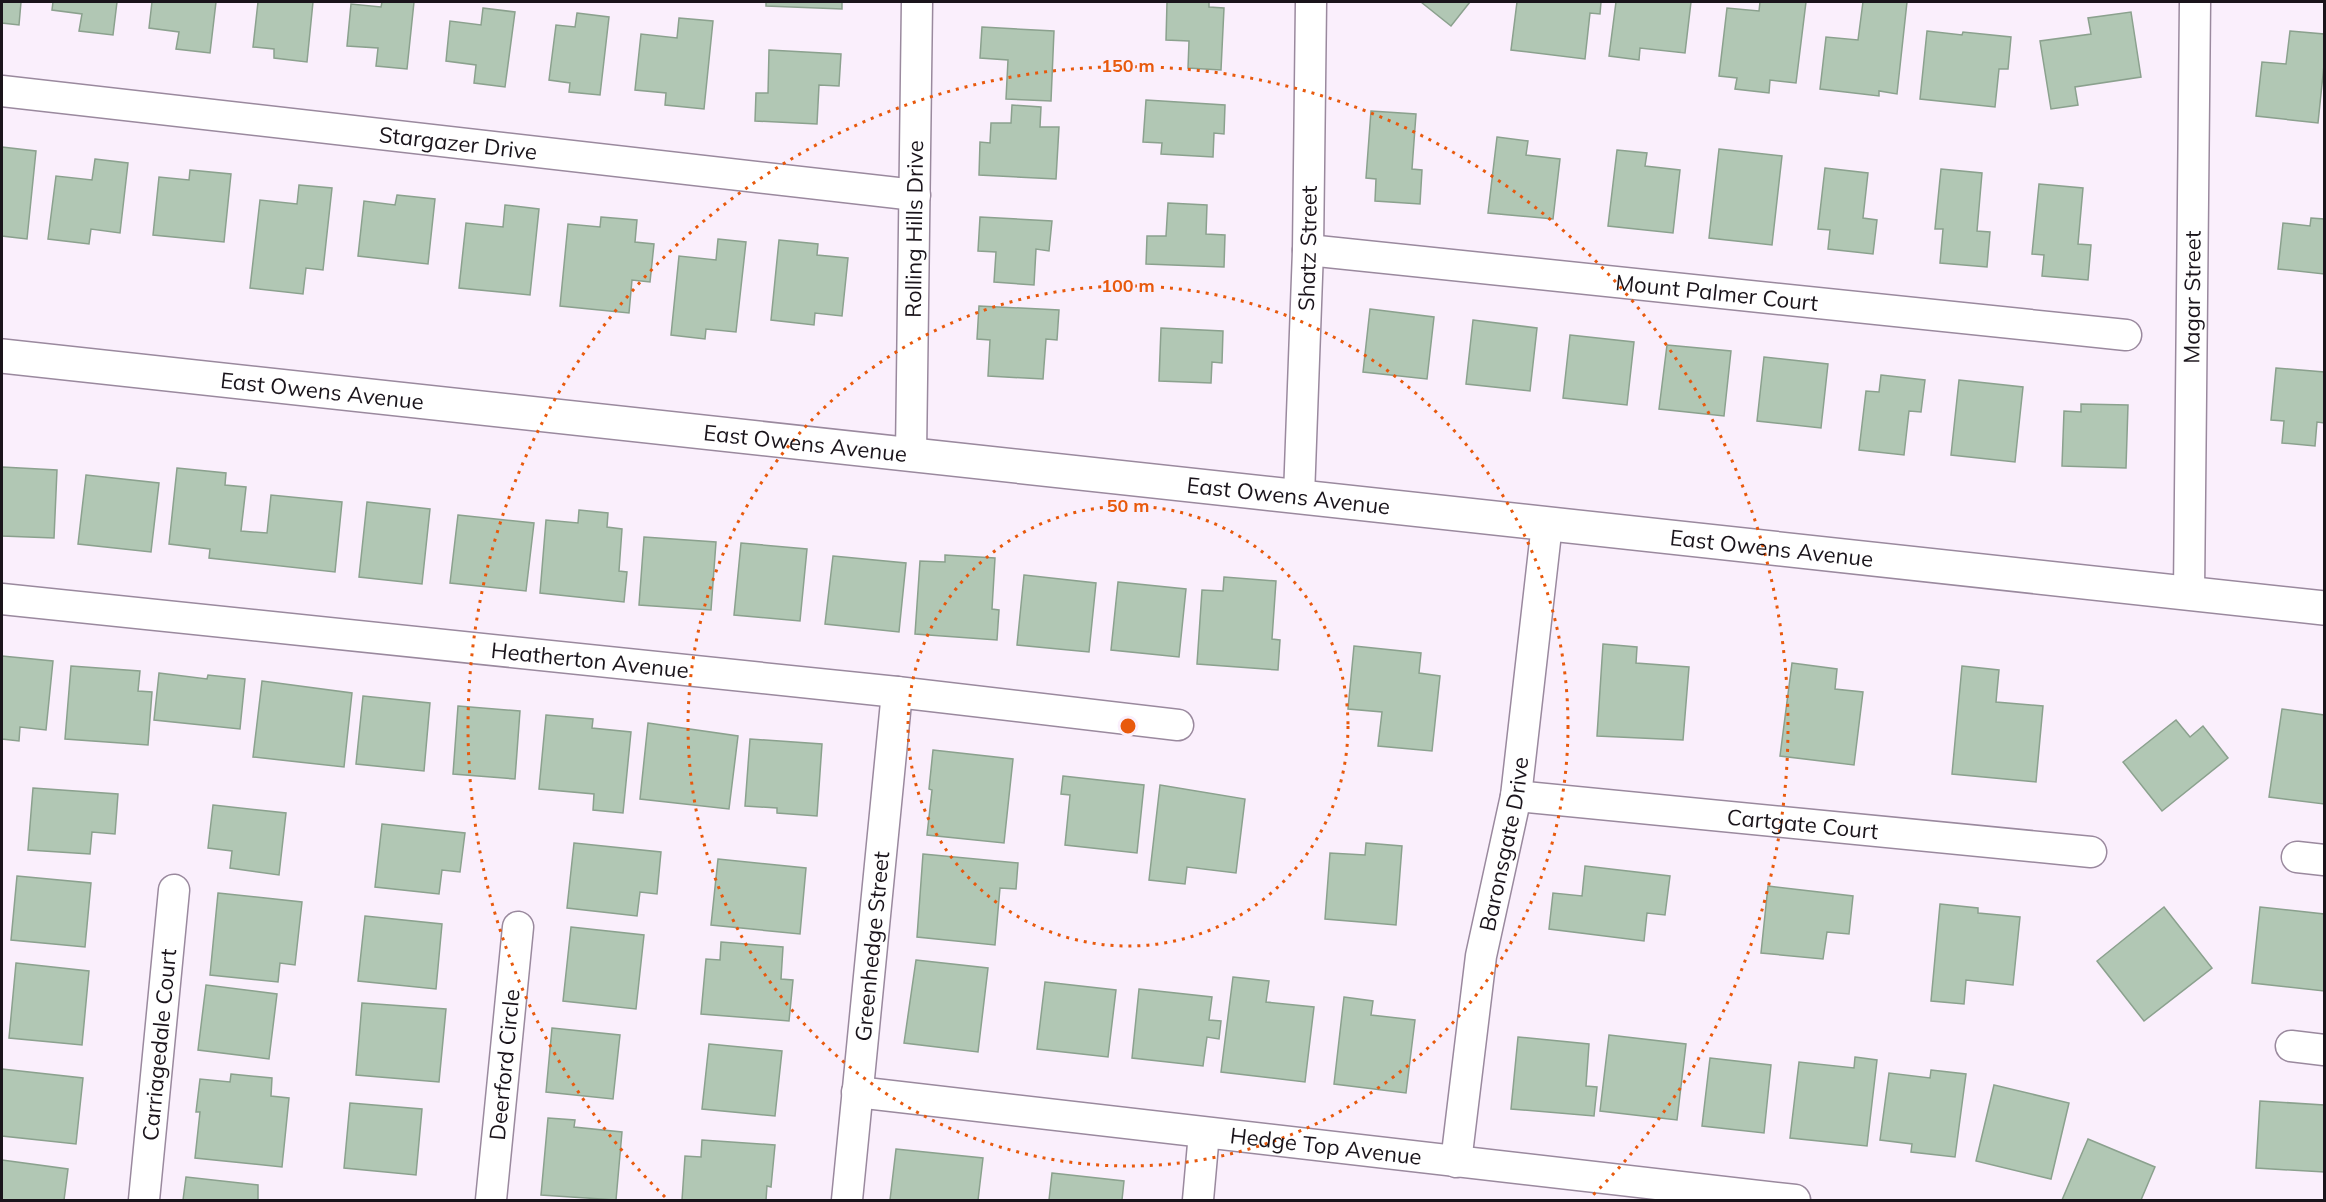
<svg xmlns="http://www.w3.org/2000/svg" width="2326" height="1202" font-family="Mulish,sans-serif">
	<rect width="100%" height="100%" fill="#faeffc"/>
	<g fill="#b1c7b4" stroke="#8ba18e" stroke-width="1.5">
		<path d="M2,2H21L19,25L2,23Z"/>
		<path d="M53,2H117L113,35L79,31L82,14L52,10Z"/>
		<path d="M152,2H216L210,53L176,49L179,32L149,28Z"/>
		<path d="M258,2H313L307,62L274,58V49L253,47Z"/>
		<path d="M382,2H414L407,69L376,66L378,48L347,46L351,4L381,7Z"/>
		<path d="M766,2H842V9L766,6Z"/>
		<path d="M1167,2H1209V7L1224,8L1221,70L1188,68L1189,41L1166,40Z"/>
		<path d="M1421,2H1470L1451,26Z"/>
		<path d="M1517,2H1601L1600,14L1590,13L1585,59L1511,50Z"/>
		<path d="M1616,2H1691L1685,53L1640,48L1639,60L1609,56Z"/>
		<path d="M1760,2H1806L1796,83L1770,80L1769,93L1735,89L1737,78L1719,76L1727,8L1759,11Z"/>
		<path d="M1863,2H1907L1897,94L1879,91V96L1820,89L1826,37L1858,40Z"/>
		<path d="M483,8L515,12L505,87L474,83L476,65L446,61L450,21L481,25Z"/>
		<path d="M2131,12L2141,77L2075,87L2078,105L2051,109L2040,41L2091,34L2088,18Z"/>
		<path d="M577,13L609,17L600,95L569,92L570,83L549,80L556,25L575,27Z"/>
		<path d="M679,18L713,21L704,109L665,105L666,93L635,90L641,34L677,38Z"/>
		<path d="M982,27L1054,31L1051,101L1006,99L1008,60L980,58Z"/>
		<path d="M1927,31L1962,35L1963,32L2011,37L2008,69H1999L1995,107L1920,99Z"/>
		<path d="M2290,31L2324,34V65L2318,123L2256,116L2262,62L2286,64Z"/>
		<path d="M769,50L841,54L839,86L819,85L817,124L755,121L756,93H768Z"/>
		<path d="M1146,100L1225,105L1224,134L1214,133L1213,157L1161,154L1162,143L1143,142Z"/>
		<path d="M1012,105L1041,107L1040,127H1059L1056,179L979,175L980,142L990,143L991,123H1011Z"/>
		<path d="M1371,111L1416,114L1412,169L1422,170L1420,204L1375,201L1376,179L1366,178Z"/>
		<path d="M1497,137L1528,141L1526,155L1560,159L1553,219L1488,213Z"/>
		<path d="M2,147L36,151L27,239L2,236Z"/>
		<path d="M1719,149L1782,156L1772,245L1709,238Z"/>
		<path d="M1617,150L1647,153L1645,166L1680,170L1673,233L1608,226Z"/>
		<path d="M95,159L128,163L120,233L91,229L89,244L48,239L56,176L92,180Z"/>
		<path d="M1825,168L1868,173L1863,218L1877,220L1873,254L1828,249L1830,230L1818,229Z"/>
		<path d="M1941,169L1982,173L1977,231L1990,232L1987,267L1940,263L1943,229H1935Z"/>
		<path d="M190,170L231,174L224,242L153,235L159,177L189,180Z"/>
		<path d="M2039,184L2083,188L2078,244L2091,245L2088,280L2042,276L2044,255L2032,254Z"/>
		<path d="M299,185L332,188L323,270L306,268L303,294L250,288L260,200L297,204Z"/>
		<path d="M397,195L435,199L428,264L358,256L364,201L395,205Z"/>
		<path d="M1168,203L1207,205L1206,234L1225,235L1224,267L1146,264L1147,236H1166Z"/>
		<path d="M505,205L539,209L530,295L459,288L466,223L503,227Z"/>
		<path d="M601,217L637,220L635,242L654,244L650,282L632,280L629,313L560,306L568,224L600,227Z"/>
		<path d="M980,217L1052,221L1049,251L1036,249L1034,285L994,282L996,252L978,251Z"/>
		<path d="M2311,218L2324,219V274L2278,269L2283,223L2310,226Z"/>
		<path d="M718,239L746,242L736,332L706,329L705,339L671,335L679,256L716,260Z"/>
		<path d="M779,240L818,244L817,255L848,258L842,316L815,313L814,325L771,320Z"/>
		<path d="M979,306L1059,310L1057,340L1046,339L1043,379L988,376L990,340L977,339Z"/>
		<path d="M1370,309L1434,317L1427,379L1363,372Z"/>
		<path d="M1473,320L1537,328L1530,391L1466,384Z"/>
		<path d="M1161,328L1223,331L1222,363L1212,362L1211,383L1159,381Z"/>
		<path d="M1570,335L1634,342L1627,405L1563,398Z"/>
		<path d="M1667,345L1731,351L1724,416L1659,409Z"/>
		<path d="M1764,357L1828,364L1821,428L1757,421Z"/>
		<path d="M2276,368L2324,372V423L2317,422L2315,446L2282,443L2284,421L2271,420Z"/>
		<path d="M1881,375L1925,380L1921,412L1909,411L1904,455L1859,450L1866,391L1879,392Z"/>
		<path d="M1959,380L2023,387L2015,462L1951,455Z"/>
		<path d="M2081,404L2128,405L2126,468L2062,466L2064,411L2081,412Z"/>
		<path d="M2,467L57,470L54,538L2,536Z"/>
		<path d="M177,468L226,473L225,485L246,487L241,531L267,533L271,495L342,502L335,572L209,558L210,549L169,544Z"/>
		<path d="M86,475L159,483L151,552L78,544Z"/>
		<path d="M367,502L430,509L422,584L359,577Z"/>
		<path d="M579,510L608,513L607,527L622,529L619,571L627,572L624,602L540,593L546,520L578,523Z"/>
		<path d="M458,515L534,523L526,591L450,583Z"/>
		<path d="M644,537L716,542L711,610L639,605Z"/>
		<path d="M741,543L807,549L800,621L734,615Z"/>
		<path d="M945,555L995,558L992,609L999,610L997,640L915,634L920,561L945,562Z"/>
		<path d="M833,556L906,563L899,632L825,624Z"/>
		<path d="M1024,575L1096,583L1089,652L1017,645Z"/>
		<path d="M1224,577L1276,581L1272,639L1280,640L1278,670L1197,664L1202,590L1223,591Z"/>
		<path d="M1118,582L1186,589L1179,657L1111,650Z"/>
		<path d="M1603,644L1637,647L1636,663L1689,667L1683,740L1597,736Z"/>
		<path d="M1354,646L1421,653L1419,673L1440,676L1432,751L1378,746L1382,712L1348,709Z"/>
		<path d="M2,656L53,661L46,730L20,727L19,741L2,739Z"/>
		<path d="M1792,663L1837,669L1835,689L1863,692L1854,765L1780,756Z"/>
		<path d="M71,666L140,671L138,691L152,692L148,745L65,739Z"/>
		<path d="M1962,666L1999,670L1996,702L2043,706L2036,782L1952,774Z"/>
		<path d="M159,673L207,679L208,675L245,679L240,729L154,720Z"/>
		<path d="M262,681L352,693L344,767L253,757Z"/>
		<path d="M363,696L430,703L424,771L356,764Z"/>
		<path d="M458,706L520,711L515,779L453,774Z"/>
		<path d="M2282,709L2324,715V804L2269,797Z"/>
		<path d="M546,715L593,719L592,728L631,732L623,813L593,810L594,794L539,789Z"/>
		<path d="M2176,720L2190,737L2203,726L2228,758L2162,811L2123,762Z"/>
		<path d="M648,723L738,736L729,809L640,799Z"/>
		<path d="M750,739L822,744L817,816L777,813V808L745,806Z"/>
		<path d="M933,750L1013,759L1004,843L927,835L932,790L929,789Z"/>
		<path d="M1063,776L1144,785L1137,853L1065,845L1070,795L1061,794Z"/>
		<path d="M1160,785L1245,799L1236,873L1187,867L1185,884L1149,880Z"/>
		<path d="M33,788L118,794L115,834L92,832L90,854L28,850Z"/>
		<path d="M213,805L286,813L279,875L230,868L232,851L208,848Z"/>
		<path d="M382,824L465,833L460,872L442,870L439,894L375,887Z"/>
		<path d="M574,843L661,852L657,894L640,892L637,916L567,908Z"/>
		<path d="M1366,843L1402,846L1396,925L1325,919L1330,853L1365,855Z"/>
		<path d="M923,854L1018,863L1016,889L1000,888L995,945L917,937Z"/>
		<path d="M718,859L806,868L800,934L711,925Z"/>
		<path d="M1585,866L1670,876L1665,915L1647,913L1644,941L1549,929L1553,893L1582,896Z"/>
		<path d="M17,876L91,883L85,947L11,940Z"/>
		<path d="M1768,886L1853,896L1849,934L1827,932L1823,959L1761,953Z"/>
		<path d="M218,893L302,902L295,965L280,963L278,982L210,975Z"/>
		<path d="M1940,904L1978,908V913L2020,917L2013,985L1966,980L1964,1004L1931,1001Z"/>
		<path d="M2164,907L2212,968L2144,1021L2097,961Z"/>
		<path d="M2260,907L2324,914V991L2252,983Z"/>
		<path d="M365,916L442,924L436,989L358,981Z"/>
		<path d="M571,927L644,935L636,1009L563,1001Z"/>
		<path d="M721,942L783,947L781,979L793,980L789,1021L701,1014L706,959L720,960Z"/>
		<path d="M916,960L988,968L978,1052L904,1043Z"/>
		<path d="M16,963L89,971L82,1045L9,1038Z"/>
		<path d="M1233,977L1269,981L1266,1002L1314,1007L1305,1082L1221,1072Z"/>
		<path d="M1045,982L1116,990L1108,1057L1037,1049Z"/>
		<path d="M206,985L277,994L269,1059L198,1050Z"/>
		<path d="M1139,989L1212,997L1209,1020L1221,1021L1219,1039L1207,1037L1203,1066L1132,1058Z"/>
		<path d="M1344,997L1373,1001L1371,1015L1415,1020L1406,1093L1334,1084Z"/>
		<path d="M362,1003L446,1009L439,1082L356,1075Z"/>
		<path d="M552,1028L620,1035L613,1099L546,1092Z"/>
		<path d="M1609,1035L1686,1044L1677,1120L1600,1111Z"/>
		<path d="M1518,1037L1589,1044L1586,1086L1597,1087L1594,1116L1511,1109Z"/>
		<path d="M709,1044L782,1051L775,1116L702,1109Z"/>
		<path d="M1855,1057L1877,1060L1867,1146L1790,1138L1799,1062L1854,1068Z"/>
		<path d="M1710,1058L1771,1065L1764,1133L1702,1126Z"/>
		<path d="M2,1069L83,1078L76,1144L2,1136Z"/>
		<path d="M1931,1070L1966,1074L1955,1157L1911,1152L1912,1144L1880,1140L1889,1073L1930,1078Z"/>
		<path d="M231,1074L272,1078L271,1096L289,1098L282,1167L195,1158L200,1112H196L200,1079L230,1082Z"/>
		<path d="M1994,1085L2069,1103L2051,1179L1976,1161Z"/>
		<path d="M2260,1101L2324,1105V1172L2256,1168Z"/>
		<path d="M350,1103L422,1109L416,1175L344,1168Z"/>
		<path d="M548,1118L575,1120L574,1127L622,1132L616,1200L541,1195Z"/>
		<path d="M2088,1139L2155,1167L2141,1200H2062Z"/>
		<path d="M702,1140L775,1145L771,1187L767,1186L766,1200H682L685,1156L701,1157Z"/>
		<path d="M896,1149L983,1158L978,1200H890Z"/>
		<path d="M2,1160L68,1169L64,1200H2Z"/>
		<path d="M1052,1173L1124,1181L1122,1200H1049Z"/>
		<path d="M186,1177L258,1185V1200H183Z"/>
	</g>
	<g fill="none" stroke-linecap="round" stroke-linejoin="round">
		<defs>
			<g id="street">
				<path id="s1" d="M2,91L915,195"/>
				<path id="s2" d="M1308,250L2126,335"/>
				<path id="s3" d="M911,455L917,2"/>
				<path id="s4" d="M1299,496L1308,250L1311,2"/>
				<path id="s5" d="M2189,593L2195,2"/>
				<path id="s6" d="M2,599L897,692L1178,725"/>
				<path id="s7" d="M1516,796L2091,852"/>
				<path d="M2297,857L2324,860"/>
				<path d="M2291,1046L2324,1050"/>
				<path id="s8" d="M857,1092L1795,1200"/>
				<path id="s9" d="M1456,1162L1481,956L1516,796L1547,524"/>
				<path id="s10" d="M144,1200L174,890"/>
				<path id="s11" d="M491,1200L518,927"/>
				<path id="s12" d="M847,1200L897,692"/>
				<path d="M1198,1200L1204,1133"/>
			</g>
			<g id="secondary">
				<path id="s13" d="M2,356L2324,608"/>
			</g>
		</defs>
		<use href="#street" stroke="#9a899e" stroke-width="33"/>
		<use href="#secondary" stroke="#9a899e" stroke-width="36"/>
		<use href="#street" stroke="#fff" stroke-width="30"/>
		<use href="#secondary" stroke="#fff" stroke-width="33"/>
	</g>
	<g fill="none" stroke="#e8590c" stroke-width="3" stroke-dasharray="3 6">
		<circle cx="1128" cy="726" r="220"/>
		<circle cx="1128" cy="726" r="440"/>
		<path d="M665 1197A660 660 0 1 1 1591 1197"/>
	</g>
	<g text-anchor="middle" dominant-baseline="central" stroke-width="5" stroke-linejoin="round" paint-order="stroke">
		<g font-size="22" fill="#1a141b" stroke="#faeffc">
			<text stroke="none"><textPath href="#s1" startOffset="459">Stargazer Drive</textPath></text>
			<text stroke="none"><textPath href="#s3" startOffset="226">Rolling Hills Drive</textPath></text>
			<text stroke="none"><textPath href="#s4" startOffset="248">Shatz Street</textPath></text>
			<text stroke="none"><textPath href="#s2" startOffset="411">Mount Palmer Court</textPath></text>
			<text stroke="none"><textPath href="#s5" startOffset="296">Magar Street</textPath></text>
			<text stroke="none"><textPath href="#s13" startOffset="322">East Owens Avenue</textPath></text>
			<text stroke="none"><textPath href="#s13" startOffset="808">East Owens Avenue</textPath></text>
			<text stroke="none"><textPath href="#s13" startOffset="1294">East Owens Avenue</textPath></text>
			<text stroke="none"><textPath href="#s13" startOffset="1780">East Owens Avenue</textPath></text>
			<text stroke="none"><textPath href="#s6" startOffset="591">Heatherton Avenue</textPath></text>
			<text stroke="none"><textPath href="#s7" startOffset="288">Cartgate Court</textPath></text>
			<text stroke="none"><textPath href="#s9" startOffset="322">Baronsgate Drive</textPath></text>
			<text stroke="none"><textPath href="#s12" startOffset="255">Greenhedge Street</textPath></text>
			<text stroke="none"><textPath href="#s10" startOffset="156">Carriagedale Court</textPath></text>
			<text stroke="none"><textPath href="#s11" startOffset="136">Deerford Circle</textPath></text>
			<text stroke="none"><textPath href="#s8" startOffset="472">Hedge Top Avenue</textPath></text>
		</g>
	</g>
	<circle cx="1128" cy="726" r="9" fill="#e8590c" stroke="#faeffc" stroke-width="3"/>
	<g font-size="18" text-anchor="middle" font-weight="bold" fill="#e8590c" stroke="#faeffc" stroke-width="5" stroke-linejoin="round" paint-order="stroke">
		<text x="1128" y="72">150 m</text>
		<text x="1128" y="292">100 m</text>
		<text x="1128" y="512">50 m</text>
	</g>
	<rect width="2326" height="1202" fill="none" stroke="#1a141b" stroke-width="6"/>
</svg>
